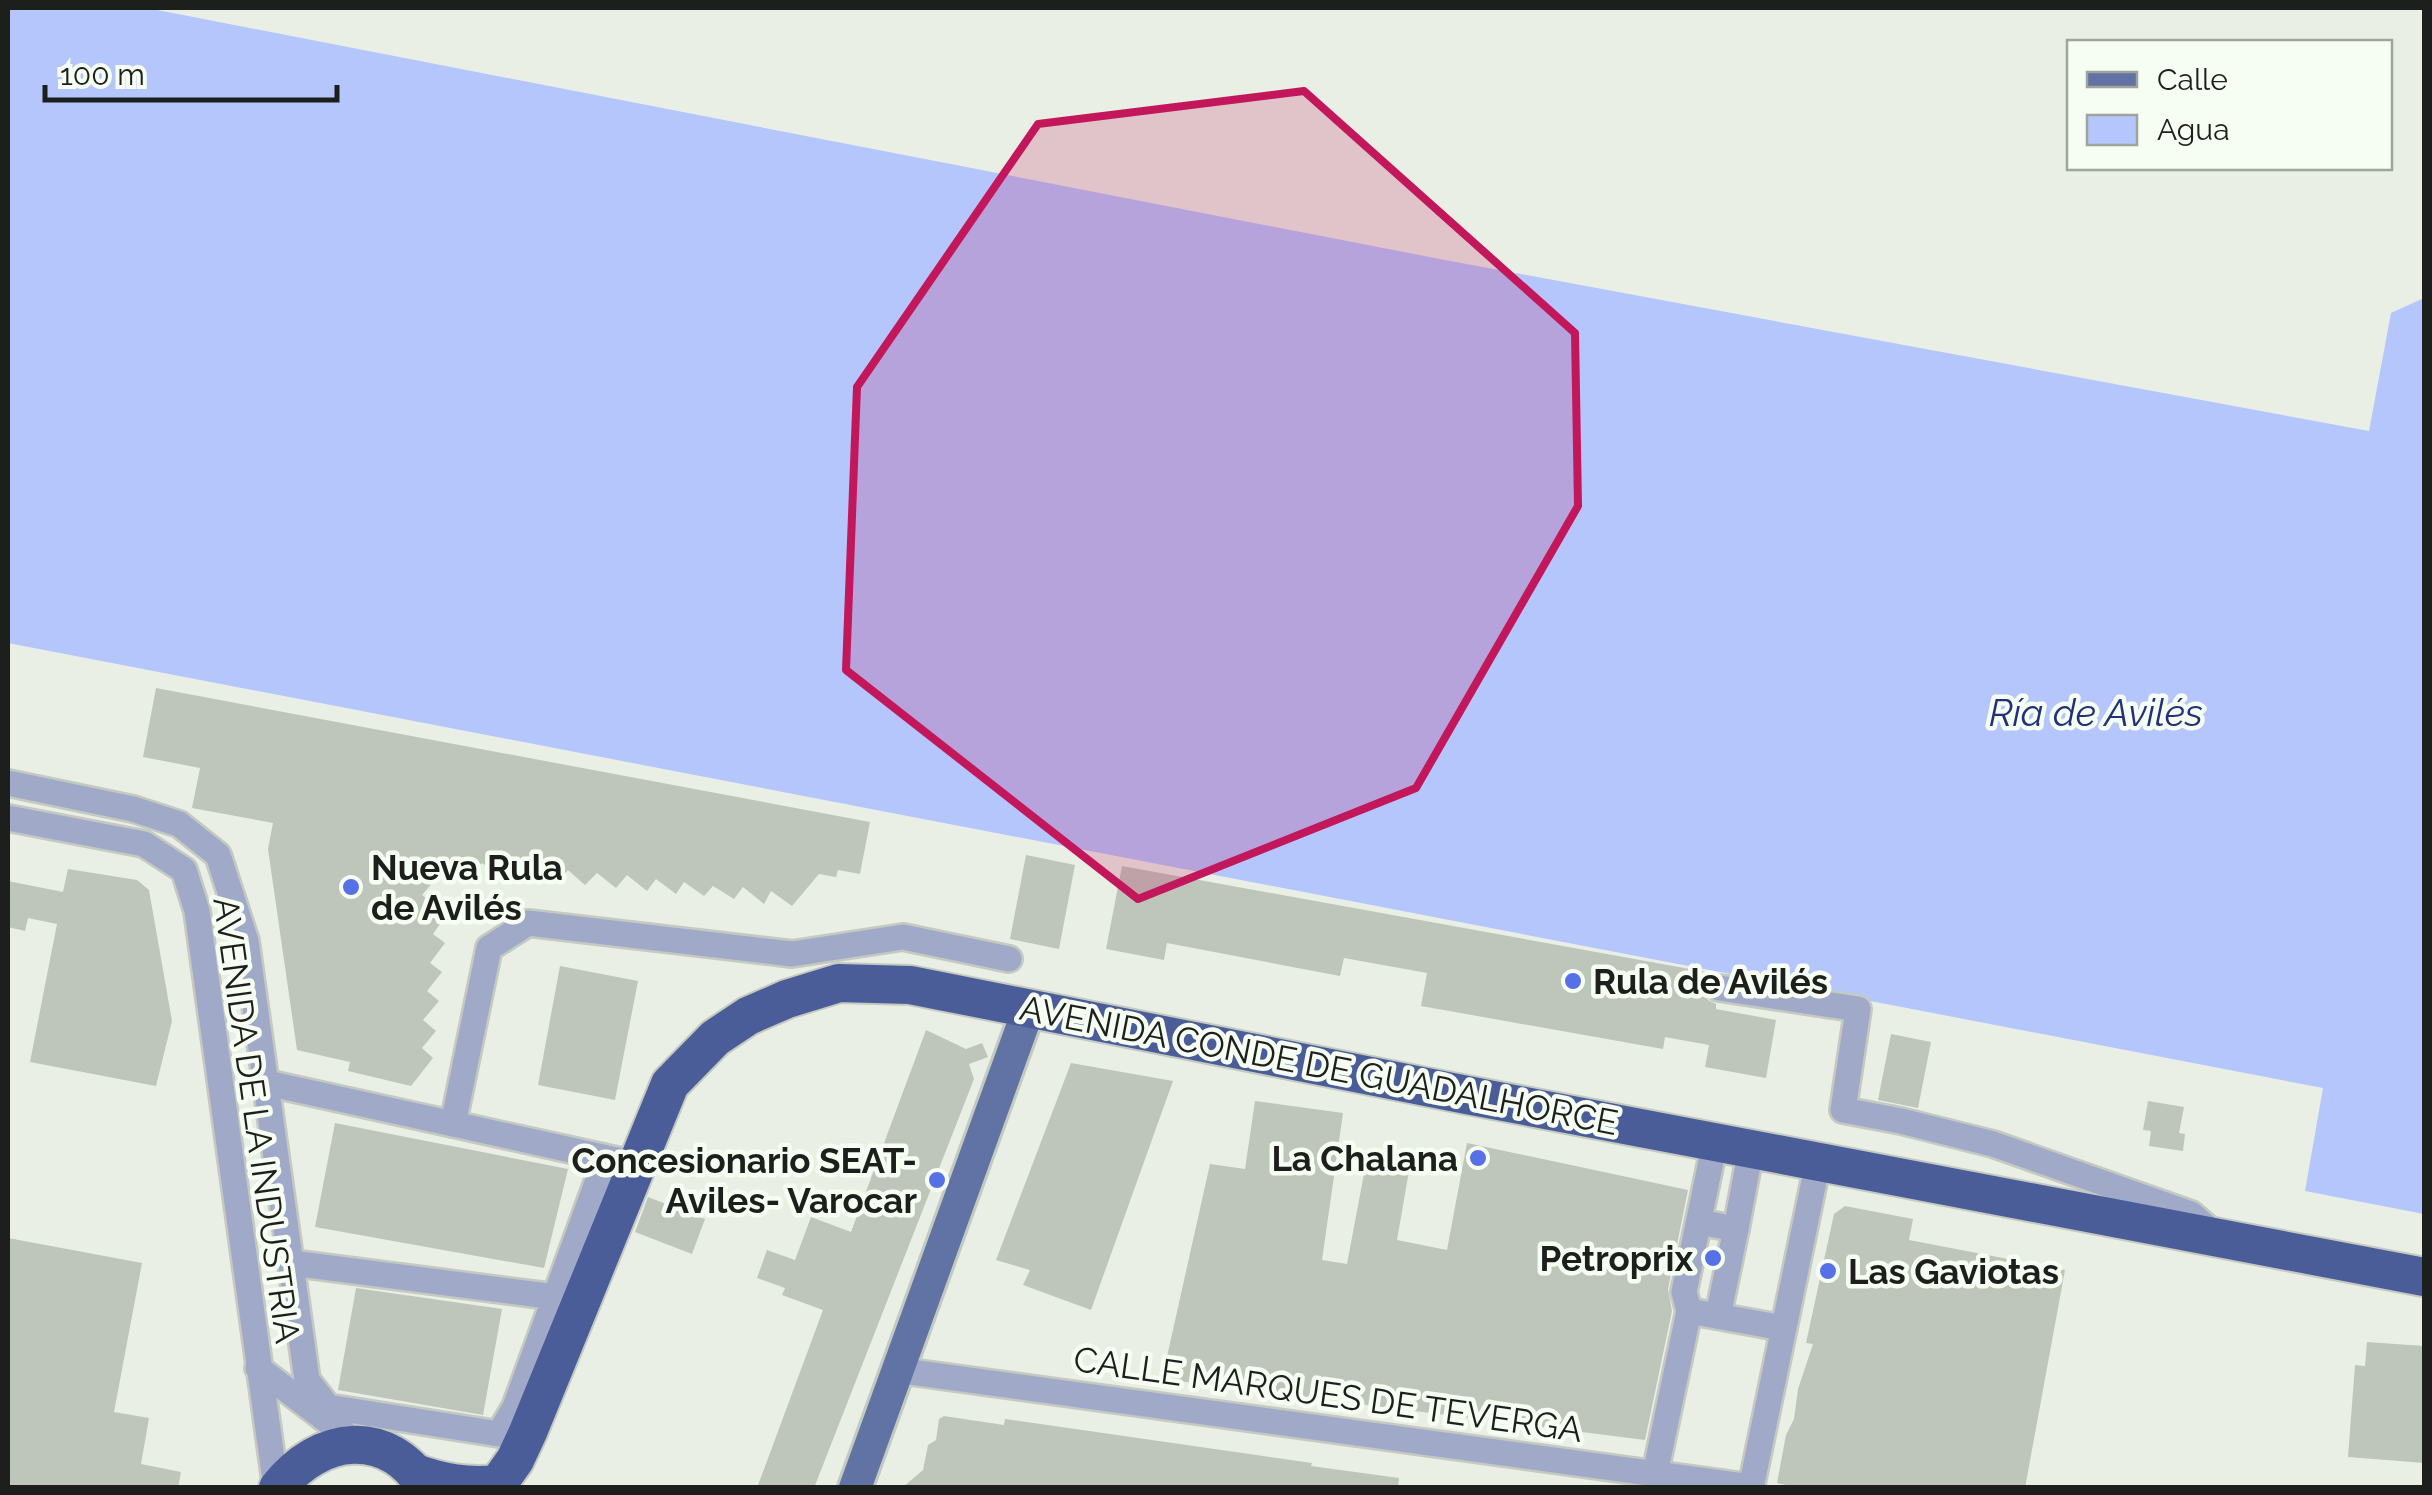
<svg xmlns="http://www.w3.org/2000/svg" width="2432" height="1495" font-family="Raleway,sans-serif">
	<rect width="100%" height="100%" fill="#e9efe5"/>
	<path fill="#b4c6fc" d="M8,8H147L1445,260L2369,431L2391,313L2424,298V1214L2305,1191L2323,1088L8,643Z"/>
	<g fill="#bec5bb">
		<path d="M156,688L870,822L860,874L838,870L836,877L819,874L792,906L771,891L764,904L743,887L734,899L713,886L704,896L684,882L676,894L656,879L647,891L627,875L616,888L597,873L585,885L568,870L558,882L540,867L527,878L511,865L499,875L482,863L470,874L452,860L422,895L447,914L433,934L445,943L430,963L442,972L427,991L439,1001L423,1020L436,1031L422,1048L433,1058L411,1086L348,1071L350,1062L297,1050L268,849L273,823L192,808L200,768L143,757Z"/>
		<path d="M1026,855L1075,865L1059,949L1010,939Z"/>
		<path d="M1122,866L1712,973L1703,987L1708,1000L1716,1004V1009L1776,1020L1766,1078L1705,1067L1709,1045L1665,1037L1663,1049L1421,1006L1427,973L1344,958L1340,976L1167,943L1164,960L1106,949Z"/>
		<path d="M68,869L137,880L149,890L172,1021L156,1086L30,1062L57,924L28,918L25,931L8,927V881L63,892Z"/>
		<path d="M560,966L638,981L615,1100L538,1085Z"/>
		<path d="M926,1030L966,1049L982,1043L988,1057L969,1064L974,1079L814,1488H757L823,1310L782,1295L785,1288L757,1278L767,1250L795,1260L811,1217L851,1232Z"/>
		<path d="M1891,1034L1931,1042L1918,1108L1878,1100Z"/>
		<path d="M1071,1063L1173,1081L1091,1310L1023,1285L1030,1270L996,1260Z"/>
		<path d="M1255,1101L1343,1113L1322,1260L1347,1264L1366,1163L1409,1171L1397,1240L1447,1250L1467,1143L1688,1190L1668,1289L1672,1311L1645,1440L1162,1379L1210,1164L1245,1169Z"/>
		<path d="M2148,1101L2184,1107L2179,1133L2185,1134L2183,1151L2149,1146L2151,1131L2143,1130Z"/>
		<path d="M335,1123L568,1169L544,1268L315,1227Z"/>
		<path d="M648,1197L705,1219L692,1254L635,1232Z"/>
		<path d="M1845,1206L1913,1219L1909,1240L2065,1270L2025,1488H1799L1777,1483L1786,1435L1794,1419L1798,1389L1813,1344L1806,1343L1834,1214Z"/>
		<path d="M8,1238L142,1263L114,1412L149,1418L141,1464L181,1472L178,1488H8Z"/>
		<path d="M356,1288L502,1309L483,1415L338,1390Z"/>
		<path d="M2367,1342L2424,1346V1463L2348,1457L2355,1365L2365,1366Z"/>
		<path d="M944,1416L1004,1425L1005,1419L1312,1463L1311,1466L1399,1478L1398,1488H902L923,1470L928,1445L936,1440L939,1419Z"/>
	</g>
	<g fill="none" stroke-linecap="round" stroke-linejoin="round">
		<defs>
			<g id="minor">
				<path d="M8,783L133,809L179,824L218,855L246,941L307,1380L328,1407L499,1434L515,1407L606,1158"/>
				<path d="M8,818L144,844L184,870L197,911L276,1488"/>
				<path d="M1719,988L1858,1009L1843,1110L1901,1121L1993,1144L2191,1214L2212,1232"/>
				<path d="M267,1083L621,1161"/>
				<path d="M453,1124L489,948L528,923L792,954L903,937L1009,959"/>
				<path d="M1699,1222L1736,1229L1751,1149"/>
				<path d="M292,1263L556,1297"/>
				<path d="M1689,1311L1783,1328"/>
				<path d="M1718,1316L1736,1229"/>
				<path d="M258,1368L359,1445"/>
				<path d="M896,1370L1751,1487"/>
				<path d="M1655,1474L1689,1311L1684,1292L1715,1142"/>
				<path d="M1751,1488L1818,1162"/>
			</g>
			<path id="major" d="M855,1488L1029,1008"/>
			<g id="highway">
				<path d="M415,1473C443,1483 467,1487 497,1484"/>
				<path d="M278,1488C319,1435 387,1426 426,1488"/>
				<path d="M495,1488L515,1460L528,1432L670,1084L715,1038L748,1016L787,999L839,983L910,985L1467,1095L2424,1277"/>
			</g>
		</defs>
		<use href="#minor" stroke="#c4cac1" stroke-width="30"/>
		<use href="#major" stroke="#c4cac1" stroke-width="38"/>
		<use href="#highway" stroke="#c4cac1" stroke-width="42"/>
		<use href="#minor" stroke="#a0aac8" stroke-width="25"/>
		<use href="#major" stroke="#6172a5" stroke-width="32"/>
		<use href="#highway" stroke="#4b5d98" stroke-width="38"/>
	</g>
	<path fill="#c2185b" fill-opacity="0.2" stroke="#c2185b" stroke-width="8" stroke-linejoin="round" d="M1304,91L1575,333L1578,506L1416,788L1138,899L846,670L857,387L1038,124Z"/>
	<g fill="#5671e7" stroke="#f6fdf2" stroke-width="4">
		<circle cx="351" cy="887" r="10"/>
		<circle cx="1573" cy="981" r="10"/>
		<circle cx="1478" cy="1158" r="10"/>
		<circle cx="937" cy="1180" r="10"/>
		<circle cx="1713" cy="1258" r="10"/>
		<circle cx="1828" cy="1271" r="10"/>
	</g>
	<g text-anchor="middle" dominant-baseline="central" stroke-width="9" stroke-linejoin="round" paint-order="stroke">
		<g font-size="35" font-weight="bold" fill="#1d1f1c" stroke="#f6fdf2" text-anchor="start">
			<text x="371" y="867">Nueva Rula<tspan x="371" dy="40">de Avilés</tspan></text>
			<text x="1593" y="981">Rula de Avilés</text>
			<text x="1458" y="1158" text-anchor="end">La Chalana</text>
			<text x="917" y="1160" text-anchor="end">Concesionario SEAT-<tspan x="917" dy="40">Aviles- Varocar</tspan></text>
			<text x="1693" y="1258" text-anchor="end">Petroprix</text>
			<text x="1848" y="1271">Las Gaviotas</text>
		</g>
		<g font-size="35" fill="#1d1f1c" stroke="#f6fdf2">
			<text transform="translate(1319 1065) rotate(11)">AVENIDA CONDE DE GUADALHORCE</text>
			<text transform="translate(257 1120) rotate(82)">AVENIDA DE LA INDUSTRIA</text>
			<text transform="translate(1328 1394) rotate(8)">CALLE MARQUES DE TEVERGA</text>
		</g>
		<g font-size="38" font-style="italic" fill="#22307b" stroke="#f6fdf2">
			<text x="2096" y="712">Ría de Avilés</text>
		</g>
	</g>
	<rect width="2432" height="1495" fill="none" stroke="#1d1f1c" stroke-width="20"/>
	<rect x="2067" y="40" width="325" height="130" fill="#f6fdf2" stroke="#9fa49c" stroke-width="2.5"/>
	<rect x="2087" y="72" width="50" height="15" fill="#6172a5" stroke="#9fa49c" stroke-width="2.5"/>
	<text x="2157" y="90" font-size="30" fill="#1d1f1c">Calle</text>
	<rect x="2087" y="115" width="50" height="30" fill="#b4c6fc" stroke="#9fa49c" stroke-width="2.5"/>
	<text x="2157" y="140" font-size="30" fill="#1d1f1c">Agua</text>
	<path d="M45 85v15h292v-15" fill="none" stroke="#1d1f1c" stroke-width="5"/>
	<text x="60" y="85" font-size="30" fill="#1d1f1c" stroke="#f6fdf2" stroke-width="8" paint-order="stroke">100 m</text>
</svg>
